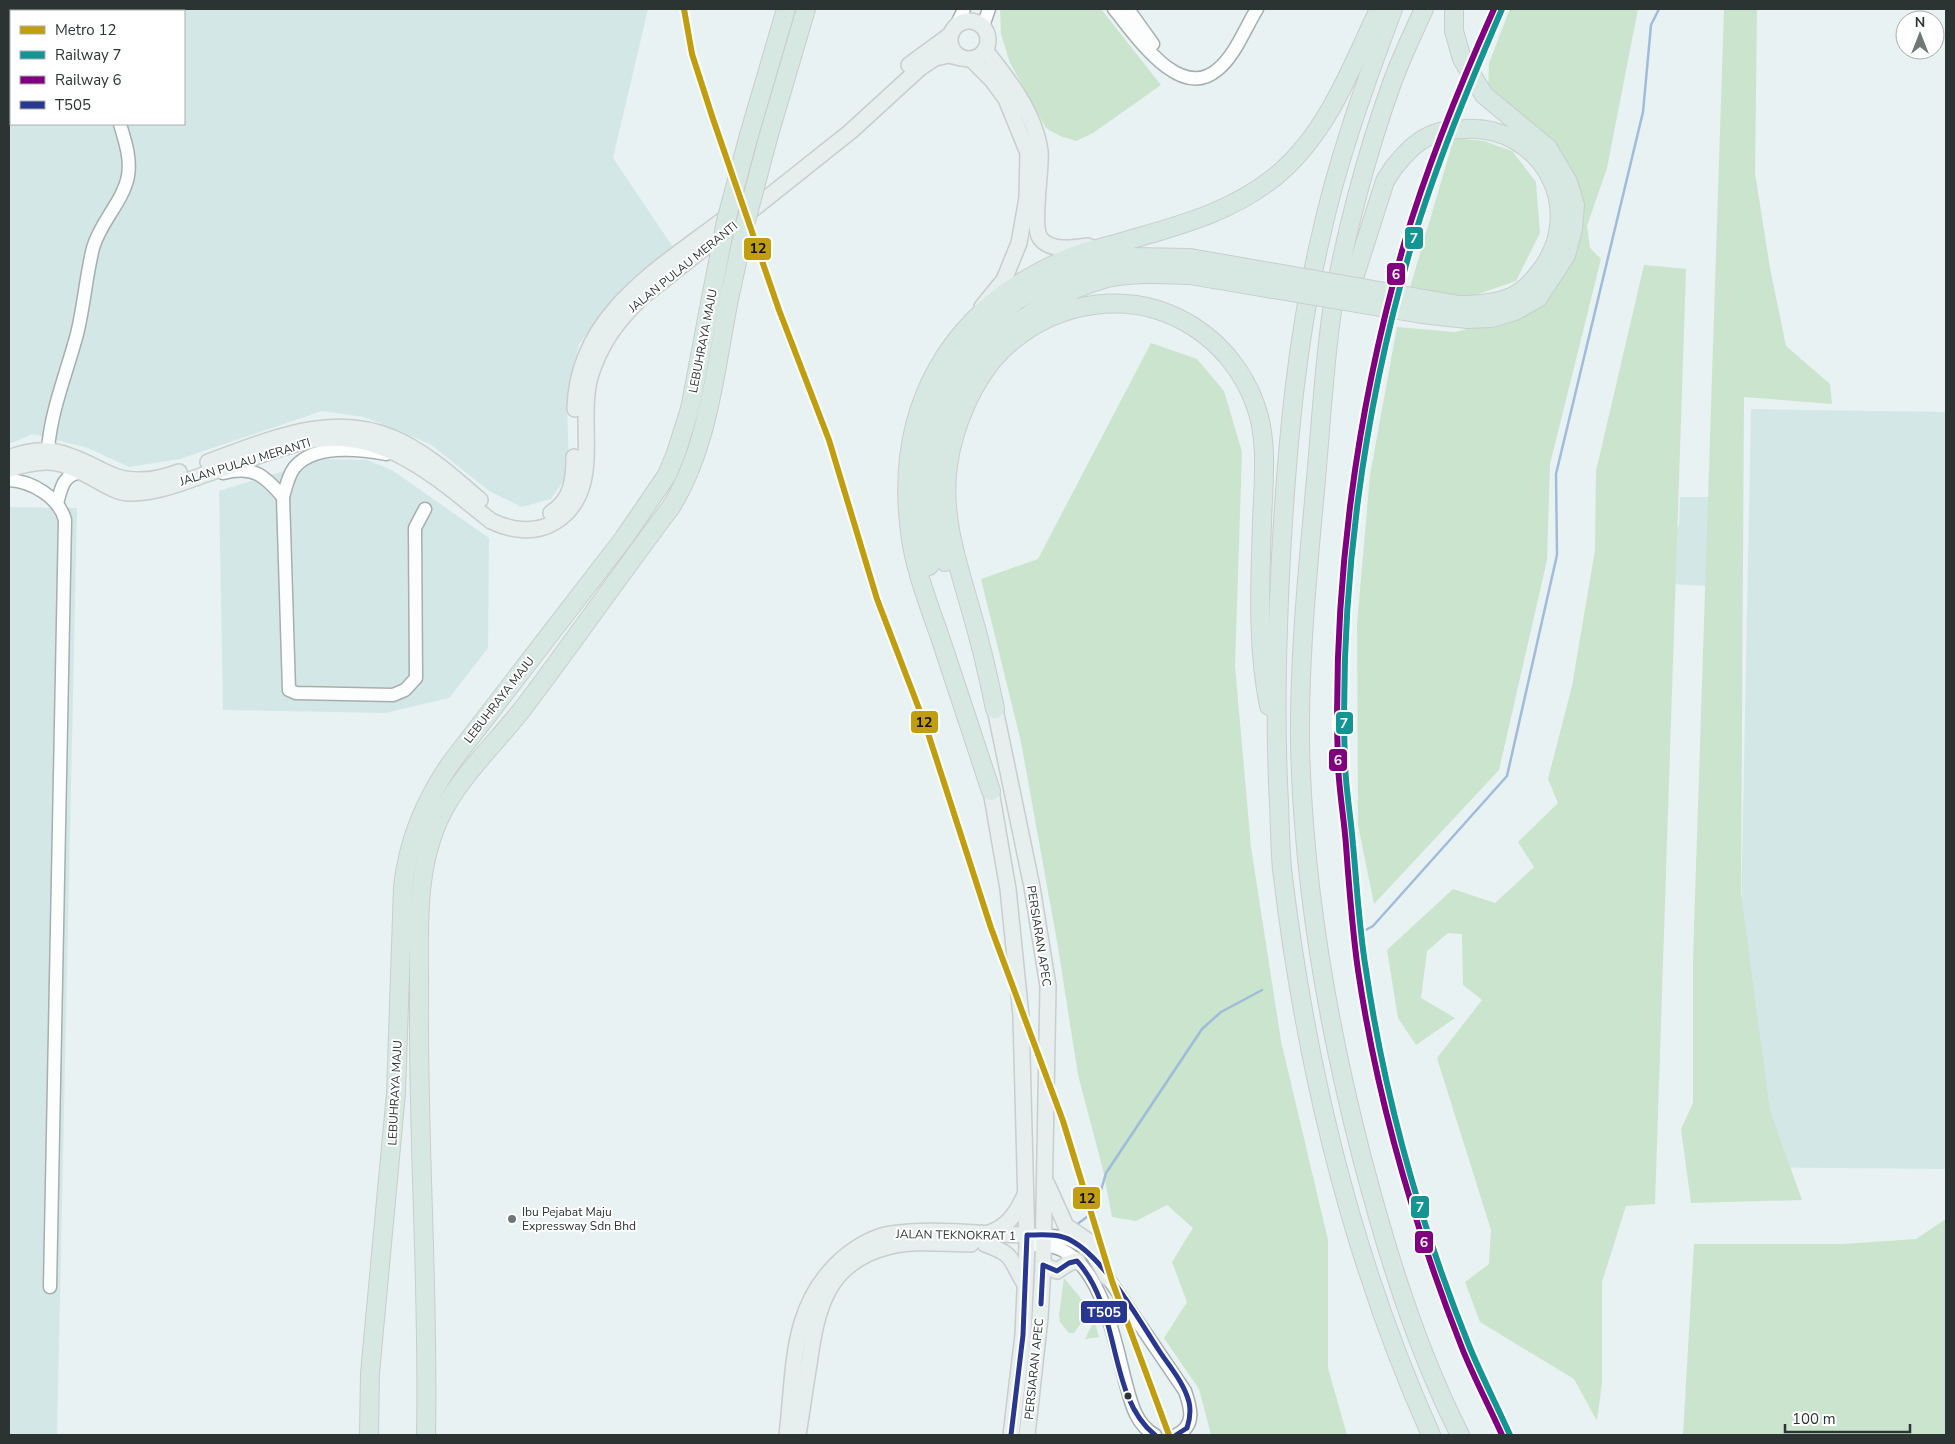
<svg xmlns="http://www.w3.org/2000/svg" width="1955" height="1444" font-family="'Nunito Sans',sans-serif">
	<rect width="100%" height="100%" fill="#e8f2f2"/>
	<g fill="#d4e7e7" fill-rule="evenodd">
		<path d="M9,9H648L613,158L675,250L615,300L579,344L567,396L569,473L551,499L522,507L489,491L430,444L364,417L322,411L180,459L129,467L88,448L33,434L9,444ZM11,11H184V124H11Z"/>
		<path d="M1751,409L1946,412V1169L1736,1167Z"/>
		<path d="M323,459L367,460L392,470L489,538L488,648L449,698L385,713L223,710L219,491Z"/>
		<path d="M1680,497H1710L1708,586L1668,584L1670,526H1679Z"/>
		<path d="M9,507L77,508L57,1435H9Z"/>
	</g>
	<g fill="#cbe4cd">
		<path d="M1000,9H1101L1161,85L1093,133L1076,141L1060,136L1046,128L1010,63L1001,34Z"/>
		<path d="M1510,9H1638L1607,168L1587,226L1590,248L1601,259L1550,464L1547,560L1499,770L1374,904L1358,825L1357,624L1370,475L1397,327L1455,332L1505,320L1580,216L1488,91L1489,63Z"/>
		<path d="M1724,9H1757L1755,173L1770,268L1786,346L1830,384L1832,404L1744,397L1741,893L1770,1111L1802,1200L1691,1203L1681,1129L1693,1103V959Z"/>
		<path d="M1454,138L1484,141L1512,151L1536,182L1540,233L1516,281L1467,298L1409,291Z"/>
		<path d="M1644,265L1686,269L1655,1204L1626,1206L1602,1282V1382L1597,1421L1574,1379L1480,1322L1465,1282L1489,1264L1491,1230L1437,1058L1482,1000L1463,985L1462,934L1448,933L1427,951L1421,998L1455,1018L1416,1045L1398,1018L1387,950L1453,889L1495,903L1534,867L1518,842L1558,803L1548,779L1572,686L1595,550L1596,471Z"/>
		<path d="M1151,343L1197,359L1224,391L1242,452L1235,666L1251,847L1281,1041L1328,1240V1368L1347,1435H1211L1199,1389L1164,1338L1187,1302L1172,1262L1193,1228L1167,1205L1136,1221L1112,1217L1103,1170L1078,1075L1058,947L1021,742L981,579L1038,559Z"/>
		<path d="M1946,1219V1435H1683L1694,1244H1842L1916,1239Z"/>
		<path d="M1064,1278L1092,1312L1099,1337L1085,1339L1092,1325L1083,1320L1074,1333H1069L1060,1322L1059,1315Z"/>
	</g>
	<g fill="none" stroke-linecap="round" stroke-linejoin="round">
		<g stroke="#a1bbda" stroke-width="2.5">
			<path d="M1362,932L1373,926L1507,776L1557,555L1556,474L1643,112L1651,25L1659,9"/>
			<path d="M1076,1225L1095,1211L1106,1173L1202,1029L1221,1012L1262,990"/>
		</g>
		<defs>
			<g id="minor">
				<path d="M71,9L73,11"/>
				<path d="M1114,9C1135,34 1179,102 1217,70C1235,56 1245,28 1257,9"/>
				<path d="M1128,9L1153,44"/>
				<path d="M957,24L964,9"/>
				<path d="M983,26L989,9"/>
				<path d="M48,449C51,410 67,372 77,334C84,306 86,276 93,248C100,222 123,202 128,176C131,158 125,141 120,124"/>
				<path d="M386,454C359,449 313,444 294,468C288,476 286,487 283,497L289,690L296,693L393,695L405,690L416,678L415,528L425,509"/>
				<path d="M223,473C253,465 264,475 283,497"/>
				<path d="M9,480C31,481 59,497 65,520L50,1287"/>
				<path d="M57,504C61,488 63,474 82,472"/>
				<path d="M1027,1235C1053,1235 1074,1235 1093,1256L1185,1391C1191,1408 1196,1426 1176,1435"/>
				<path d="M1027,1245C1036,1245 1046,1244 1054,1247C1102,1260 1115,1343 1126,1384C1131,1403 1136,1425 1155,1435"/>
			</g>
			<g id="major">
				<circle cx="969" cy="40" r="19"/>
				<path d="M985,50C1008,79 1035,113 1040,151C1042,171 1031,224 1040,238C1050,252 1074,248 1088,246"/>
				<path d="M971,59L992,80L1006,99L1028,153L1027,198L1019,243L1004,280L982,307"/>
				<path d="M909,65L950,35"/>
				<path d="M575,409C577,312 664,266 732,213"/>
				<path d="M9,458C44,444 65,452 97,468C106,472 115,478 126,479C143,482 163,478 179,472"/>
				<path d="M208,462C267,441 330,411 393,438C426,452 453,477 480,500"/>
				<path d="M9,469C49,457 61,460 98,481C107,486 119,493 129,493C160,494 192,478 221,469C249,459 278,448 307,441C382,425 438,479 491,521C510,530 534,534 553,523C605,493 577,426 590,377C600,344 617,321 641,298L850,132L920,68L935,58L949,55L961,58"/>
				<path d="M551,513C572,500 574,479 574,457"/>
				<path d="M995,709L1032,887L1048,986L1043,1265L1040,1318L1027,1435"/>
				<path d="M991,791L1008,889L1021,1016L1027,1245L1023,1335L1011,1435"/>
				<path d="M1047,1184L1066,1226L1088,1241L1107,1277"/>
				<path d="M989,1233C1008,1227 1017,1212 1025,1195"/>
				<path d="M985,1244C1015,1255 1009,1258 1023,1281"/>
				<path d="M1043,1265L1057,1271L1069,1263L1077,1261"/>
				<path d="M787,1435C795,1370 789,1307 841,1260C855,1248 872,1237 891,1234C932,1227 985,1235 1027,1235"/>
				<path d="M798,1435C802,1411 805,1388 809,1364C817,1307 827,1261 891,1246C916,1240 945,1244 971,1244"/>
			</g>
			<g id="highway">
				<path d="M1393,9C1365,84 1337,161 1320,240C1297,338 1288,438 1282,538C1277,626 1274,715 1279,803C1280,825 1280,847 1282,869C1305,1063 1351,1257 1431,1435"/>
				<path d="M1424,9C1413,33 1401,58 1392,83C1367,152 1344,238 1332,311C1324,366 1321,423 1316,479C1308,567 1299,656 1300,744C1303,883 1327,1023 1362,1158C1387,1253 1416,1348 1460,1435"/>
				<path d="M749,135L786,9"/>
				<path d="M768,138L806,9"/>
				<path d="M1347,300L1385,181L1394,167"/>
				<path d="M945,562C917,457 948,359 1045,305C1065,293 1084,284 1107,278C1134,272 1163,274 1190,275"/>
				<path d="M929,566L922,529L919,488L929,423L939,393L960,358L986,327L1017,300L1070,273L1134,257L1190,258"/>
				<path d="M995,709C988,674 980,641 970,607C957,561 941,515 948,465C954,425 973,379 1002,350C1055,299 1133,288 1194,327C1222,345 1244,373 1255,404C1269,440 1263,485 1262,523C1260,584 1257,647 1269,706"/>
				<path d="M991,791C974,739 957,688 940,637C928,603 914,567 910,532C894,407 949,310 1064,260C1081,252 1101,248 1119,243C1176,226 1229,214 1276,176C1328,133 1351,68 1379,9"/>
				<path d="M369,1435L370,1373L396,1093L403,887C408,841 424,803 450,764L624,538L667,475L676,453L690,409L710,303"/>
				<path d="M426,1435C429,1292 418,1148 419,1005C420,941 412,870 443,811C463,773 498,741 524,707C574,641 621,573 671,507C708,447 715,372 728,304"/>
			</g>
		</defs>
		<use href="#minor" stroke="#a6aeae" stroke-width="15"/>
		<use href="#major" stroke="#c9cdcd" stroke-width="18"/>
		<use href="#highway" stroke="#c9cdcd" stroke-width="20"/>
		<use href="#minor" stroke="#fcfdfd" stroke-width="12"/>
		<use href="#major" stroke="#e6efed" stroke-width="15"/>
		<use href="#highway" stroke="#d7e7e2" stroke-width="18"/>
		<defs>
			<g id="highway-bridge">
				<path d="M1190,258L1459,305C1477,305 1494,304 1511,297C1525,291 1534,280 1542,269C1587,207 1541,125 1465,129C1448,129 1429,133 1415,145C1407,151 1401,159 1394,167"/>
				<path d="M1190,275L1422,314L1467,319L1491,318L1515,311L1538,298L1566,255L1573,229L1575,205L1568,182L1548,148L1484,95L1462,59L1454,31V9"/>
				<path d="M710,303L726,221L749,135"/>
				<path d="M728,304L745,225L768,138"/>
			</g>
		</defs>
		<use href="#highway-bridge" stroke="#c9cdcd" stroke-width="20" stroke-linecap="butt"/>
		<use href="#highway-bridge" stroke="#d7e7e2" stroke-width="18"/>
		<defs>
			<g id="bus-1">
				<path d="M1041,1304L1043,1265L1057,1271L1069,1263L1077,1261C1122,1310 1107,1397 1155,1435"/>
				<path d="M1011,1435L1023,1335L1027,1235C1042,1235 1059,1233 1072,1241C1105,1259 1139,1320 1160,1352C1170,1367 1184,1383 1189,1402C1191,1411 1190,1419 1187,1428L1176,1435"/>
			</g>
		</defs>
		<use href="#bus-1" stroke="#fff" stroke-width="9"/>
		<use href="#bus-1" stroke="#283890" stroke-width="5"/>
		<defs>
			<path id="rail-1" d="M1502,9C1469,86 1436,164 1412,244C1363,410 1339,590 1345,764C1346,791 1351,818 1353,845C1357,886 1359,928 1366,970C1385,1099 1421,1227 1470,1348C1482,1377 1497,1406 1510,1435"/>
			<path id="rail-2" d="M1494,9C1460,85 1428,163 1404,244C1356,411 1332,589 1338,764C1339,791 1344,818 1346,845C1349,886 1352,928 1358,970C1377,1099 1414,1226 1462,1348C1474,1378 1489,1406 1502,1435"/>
		</defs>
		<use href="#rail-1" stroke="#fff" stroke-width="10"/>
		<use href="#rail-2" stroke="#fff" stroke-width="10"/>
		<use href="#rail-1" stroke="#139593" stroke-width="6"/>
		<use href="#rail-2" stroke="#800080" stroke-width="6"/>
		<defs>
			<path id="metro-1" d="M684,9L692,54L713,119L779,310L829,440L877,599L926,727L991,928L1063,1121L1112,1281L1169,1435"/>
		</defs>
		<use href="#metro-1" stroke="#fff" stroke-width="10"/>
		<use href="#metro-1" stroke="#c09e0f" stroke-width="6"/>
	</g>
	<circle fill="#6e7676" stroke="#fff" stroke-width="2" cx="512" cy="1219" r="5"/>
	<circle fill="#2c3333" stroke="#fff" stroke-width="2" cx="1128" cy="1396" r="4.5"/>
	<g text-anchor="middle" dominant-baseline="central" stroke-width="4" stroke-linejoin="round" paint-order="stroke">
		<g font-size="12" fill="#2c3333" stroke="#fff">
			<text transform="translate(683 267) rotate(-39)">JALAN PULAU MERANTI</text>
			<text transform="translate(703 341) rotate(-79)">LEBUHRAYA MAJU</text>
			<text transform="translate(245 462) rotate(-17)">JALAN PULAU MERANTI</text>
			<text transform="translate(499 700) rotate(-52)">LEBUHRAYA MAJU</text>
			<text transform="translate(1039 936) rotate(81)">PERSIARAN APEC</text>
			<text transform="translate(395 1093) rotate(-87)">LEBUHRAYA MAJU</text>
			<text transform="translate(956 1235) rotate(1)">JALAN TEKNOKRAT 1</text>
			<text transform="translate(1034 1369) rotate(-84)">PERSIARAN APEC</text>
		</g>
		<g font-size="12" fill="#2c3333" stroke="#fff" text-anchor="start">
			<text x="522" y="1212">Ibu Pejabat Maju<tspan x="522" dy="14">Expressway Sdn Bhd</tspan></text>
		</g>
	</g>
	<g stroke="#fff" stroke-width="2">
		<rect x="1404" y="226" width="20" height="24" rx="5" fill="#139593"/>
		<rect x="743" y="237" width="29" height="24" rx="5" fill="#c09e0f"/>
		<rect x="1386" y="262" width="20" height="24" rx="5" fill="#800080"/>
		<rect x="910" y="710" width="29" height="24" rx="5" fill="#c09e0f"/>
		<rect x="1335" y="711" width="19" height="24" rx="5" fill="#139593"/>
		<rect x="1328" y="748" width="20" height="24" rx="5" fill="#800080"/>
		<rect x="1072" y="1186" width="29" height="24" rx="5" fill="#c09e0f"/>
		<rect x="1410" y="1195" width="20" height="24" rx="5" fill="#139593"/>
		<rect x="1414" y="1230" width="20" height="24" rx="5" fill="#800080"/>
		<rect x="1080" y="1300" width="48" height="24" rx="5" fill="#283890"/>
	</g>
	<g font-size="14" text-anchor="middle" font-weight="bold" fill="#fff">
		<text x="1414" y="243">7</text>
		<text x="1396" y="279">6</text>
		<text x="1344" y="728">7</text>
		<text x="1338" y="765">6</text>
		<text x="1420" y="1212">7</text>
		<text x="1424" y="1247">6</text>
		<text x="1104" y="1317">T505</text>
	</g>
	<g font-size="14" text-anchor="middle" font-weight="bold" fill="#111">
		<text x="758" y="253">12</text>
		<text x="924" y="727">12</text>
		<text x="1087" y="1203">12</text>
	</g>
	<rect width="1955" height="1444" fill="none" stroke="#2c3333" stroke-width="20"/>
	<rect x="10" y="10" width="175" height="115" fill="#ffffff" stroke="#abadad"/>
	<rect x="20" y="26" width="25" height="8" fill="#c09e0f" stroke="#abadad"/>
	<text x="55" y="35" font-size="15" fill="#2c3333">Metro 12</text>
	<rect x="20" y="51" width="25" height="8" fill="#139593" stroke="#abadad"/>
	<text x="55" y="60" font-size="15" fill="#2c3333">Railway 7</text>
	<rect x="20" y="76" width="25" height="8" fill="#800080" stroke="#abadad"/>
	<text x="55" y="85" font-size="15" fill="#2c3333">Railway 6</text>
	<rect x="20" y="101" width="25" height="8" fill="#283890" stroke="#abadad"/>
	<text x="55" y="110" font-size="15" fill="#2c3333">T505</text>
	<g transform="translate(1920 35)"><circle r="24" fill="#ffffff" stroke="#abadad"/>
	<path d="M0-4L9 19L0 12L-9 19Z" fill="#6e7676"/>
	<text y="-8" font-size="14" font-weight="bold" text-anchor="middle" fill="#2c3333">N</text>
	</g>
	<path d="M1785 1424v8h125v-8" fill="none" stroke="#2c3333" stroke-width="2.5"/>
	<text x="1792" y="1424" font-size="15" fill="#2c3333" stroke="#ffffff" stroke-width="4" paint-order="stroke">100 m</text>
</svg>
